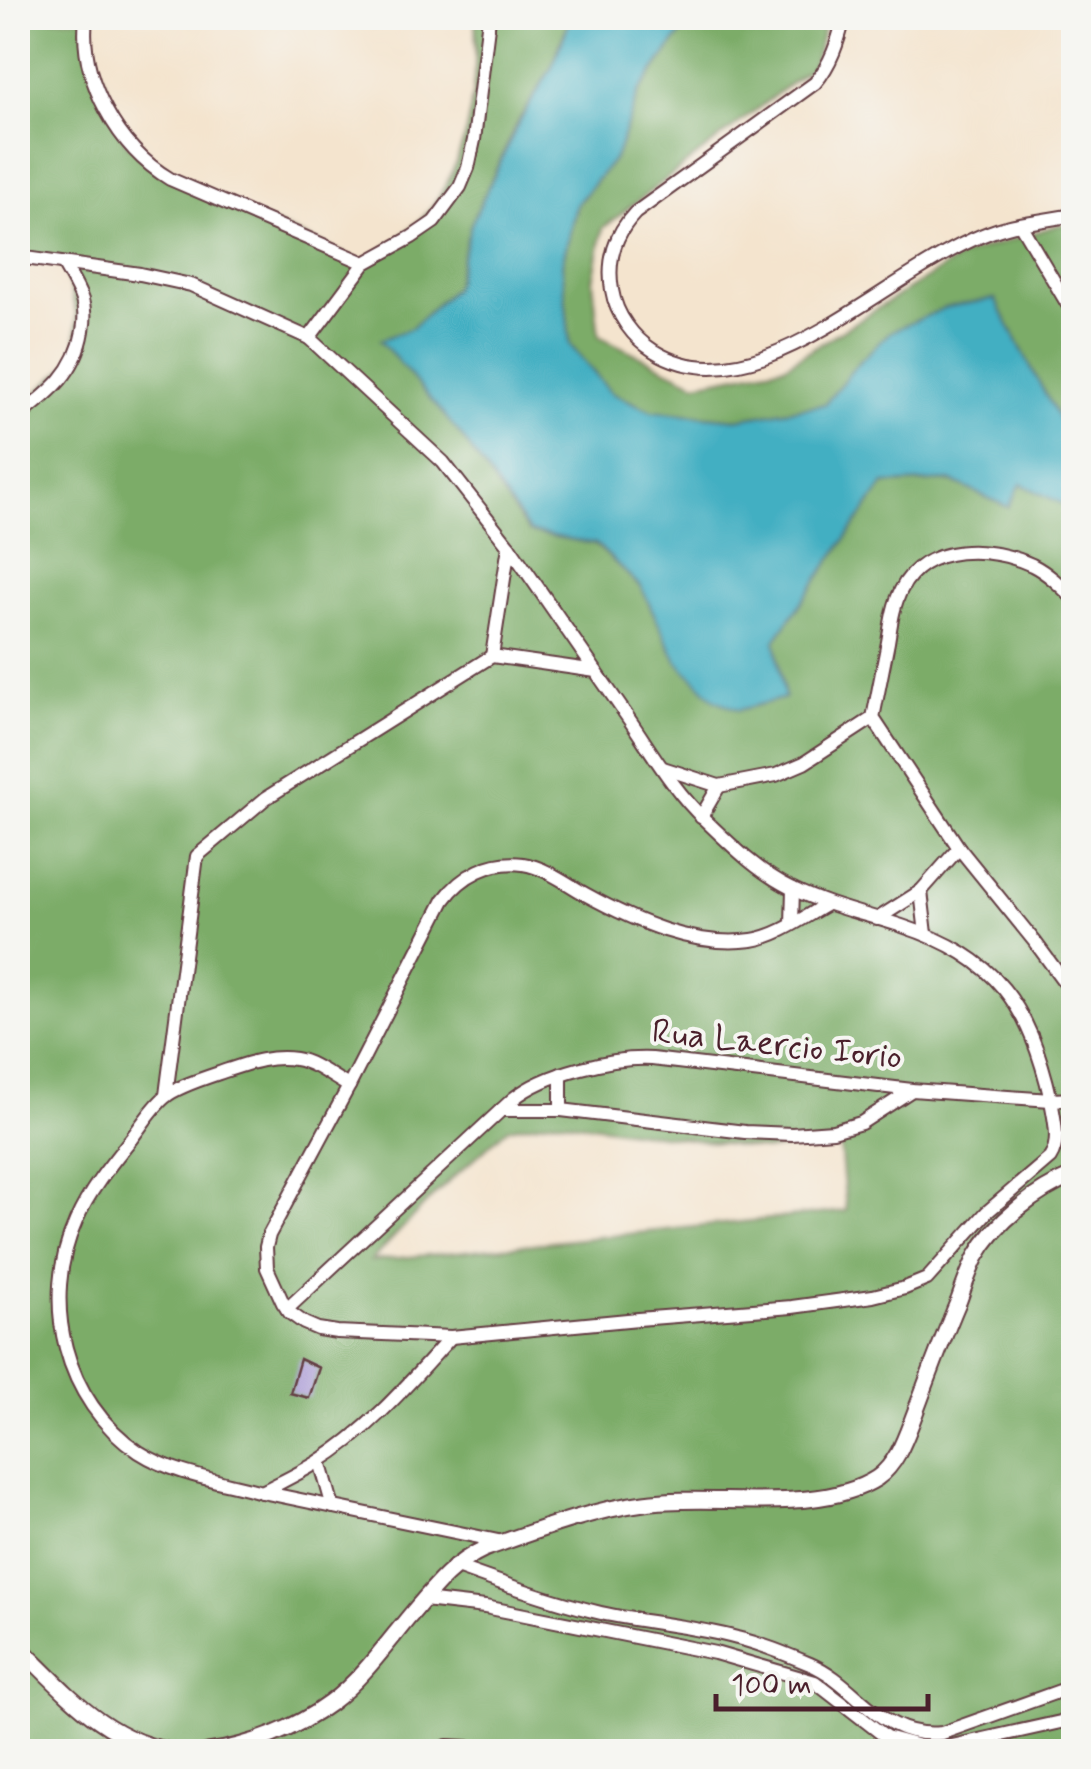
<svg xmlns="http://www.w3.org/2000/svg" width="1091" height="1769" font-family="Mynerve,sans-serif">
	<rect width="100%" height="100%" fill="#f6f6f2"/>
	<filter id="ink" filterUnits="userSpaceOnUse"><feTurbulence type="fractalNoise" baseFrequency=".01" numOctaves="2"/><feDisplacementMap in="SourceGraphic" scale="20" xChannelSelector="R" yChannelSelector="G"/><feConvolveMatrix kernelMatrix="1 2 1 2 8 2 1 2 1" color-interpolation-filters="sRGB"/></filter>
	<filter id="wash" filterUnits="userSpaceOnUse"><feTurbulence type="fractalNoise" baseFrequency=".0048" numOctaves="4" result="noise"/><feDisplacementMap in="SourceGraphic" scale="40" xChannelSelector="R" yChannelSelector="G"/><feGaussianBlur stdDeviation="2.25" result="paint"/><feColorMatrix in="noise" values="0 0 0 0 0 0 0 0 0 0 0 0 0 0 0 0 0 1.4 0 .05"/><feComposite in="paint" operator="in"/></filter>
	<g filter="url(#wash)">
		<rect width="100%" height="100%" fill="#f4e4ce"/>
		<g fill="#7cac67" stroke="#636649" stroke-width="2.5" fill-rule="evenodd">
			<path d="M18,18H87L85,25L126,143L214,198L364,263C381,251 399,240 414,226C468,179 479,85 475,18H570L551,69L519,120L471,224L454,288L412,328L460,434L529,532L595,544L641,587L677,661L775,640L884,484L951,481L1008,507L1020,483L1073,509V1751H18V409L76,358L77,315L64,265L18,254ZM556,1120L766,1150L840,1142L846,1211L371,1261L435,1194L508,1128Z"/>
			<path d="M700,18H827L813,66L603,228L593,281L599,336L696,383L784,366L964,255L1058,225L1073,224V447L995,299L890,332L857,364L825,404L737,419L652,411L611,393L570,345L562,264L577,205L616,156L639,92L682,32Z"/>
		</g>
		<path fill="#43afc2" stroke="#466776" stroke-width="2.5" d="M571,18H700L682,32L639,91L616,156L576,205L562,264L570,345L611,393L652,411L737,419L825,404L857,364L890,332L947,307L995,299L1073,447V509L1021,484L1008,507L951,481L884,484L775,640L785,698L739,710L715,700L677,661L641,587L596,544L530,532L460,434L380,340L412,328L454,288L471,224L520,120L551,69Z"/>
		<g id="blocks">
			<path fill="#b1a3d8" d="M300,1359L319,1368L309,1398L290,1393Z"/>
		</g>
	</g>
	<g filter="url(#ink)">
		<use href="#blocks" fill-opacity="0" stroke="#643d43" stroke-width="2.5"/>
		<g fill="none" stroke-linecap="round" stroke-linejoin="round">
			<defs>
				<g id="minor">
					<path d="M86,18C79,79 118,148 170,179L365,263"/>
					<path d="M489,18L474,140L468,168L460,187L434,222L412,237L365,263L309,338L443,462L509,546"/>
					<path d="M844,18C838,42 831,64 815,83L635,213C615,234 607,261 612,290C616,315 633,338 654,351C767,421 909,242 1020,224"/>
					<path d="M1074,215L1020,224L1074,315"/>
					<path d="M18,257L140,274L191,285L309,338"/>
					<path d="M18,417C49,393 76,373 83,331C85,321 85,310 82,300C78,288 70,276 64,265"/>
					<path d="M663,768L719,786L776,775L804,763L873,718"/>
					<path d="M701,817L719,786"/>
					<path d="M959,848L873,718C878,692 883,667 888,642C891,624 893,606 901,590C925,542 991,546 1032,565C1048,573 1061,586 1074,599"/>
					<path d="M921,891L959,848L1035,942L1074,995"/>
					<path d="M877,919L921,891L926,934"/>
					<path d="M792,924L793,889"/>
					<path d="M349,1086L444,900C462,875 491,860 523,864C544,867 566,883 585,894C634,921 694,948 752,940C779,936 804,917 827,904"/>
					<path d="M166,1095L197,856L266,798L492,656"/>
					<path d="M501,1110H561L745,1132L792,1134L833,1131L861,1123L912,1090"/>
					<path d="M561,1110V1074"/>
					<path d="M287,1309L513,1099C545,1073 612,1057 652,1059L912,1090L1051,1100C1029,1005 997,957 902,926C865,914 828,906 793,889C759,873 731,845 704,819C675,792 653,754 631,722C590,663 550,605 509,546L492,656L596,671"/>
					<path d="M451,1337C411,1381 370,1430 318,1462C300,1473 281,1482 262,1492L503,1542"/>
					<path d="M320,1461L333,1507"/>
					<path d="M262,1492C222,1481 175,1475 139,1452C64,1402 40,1301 76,1221C89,1191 111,1164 131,1139C142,1125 152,1108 165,1097C177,1086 211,1076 228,1070C249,1063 272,1055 295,1059C314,1062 332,1077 349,1086L269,1235L266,1247L267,1268L283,1303L290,1313L304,1323L318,1329L337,1332L451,1337L638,1319L792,1307L873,1296L905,1288L927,1279L987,1212L1050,1158C1061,1141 1054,1119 1051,1100L1074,1099"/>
					<path d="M454,1566C503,1584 551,1601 601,1613C646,1623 693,1626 737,1638C762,1644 786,1654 810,1664C858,1684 880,1740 942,1733L1074,1686"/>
					<path d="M424,1600L485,1607L715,1653L815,1682L886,1737L934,1750L1074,1719"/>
					<path d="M447,1746L467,1747L475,1752"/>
				</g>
				<g id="tertiary">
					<path d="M18,1646C67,1693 106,1742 177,1752"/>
					<path d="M208,1752C251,1746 295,1729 330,1703C361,1680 385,1646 409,1617C432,1590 451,1564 484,1549C535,1531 590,1510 644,1503C712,1493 818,1516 877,1478C898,1463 906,1436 915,1413C929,1375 943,1337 959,1300C964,1286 969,1271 976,1257C996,1221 1036,1191 1074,1175"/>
				</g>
			</defs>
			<use href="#minor" stroke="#643d43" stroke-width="16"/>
			<use href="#tertiary" stroke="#643d43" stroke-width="19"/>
			<use href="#minor" stroke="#fff" stroke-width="12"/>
			<use href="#tertiary" stroke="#fff" stroke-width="15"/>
		</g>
	</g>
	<g text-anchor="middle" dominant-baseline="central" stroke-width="8" stroke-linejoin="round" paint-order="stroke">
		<g font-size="35" fill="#4a1f2b" stroke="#f6f6f2">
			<text transform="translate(777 1045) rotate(6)">Rua Laercio Iorio</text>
		</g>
	</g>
	<rect width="1091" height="1769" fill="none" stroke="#f6f6f2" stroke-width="60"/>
	<path d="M716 1694v15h212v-15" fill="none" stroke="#4a1f2b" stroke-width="5"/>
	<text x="731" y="1694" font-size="30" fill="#4a1f2b" stroke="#f6f6f2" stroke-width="8" paint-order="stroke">100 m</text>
</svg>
